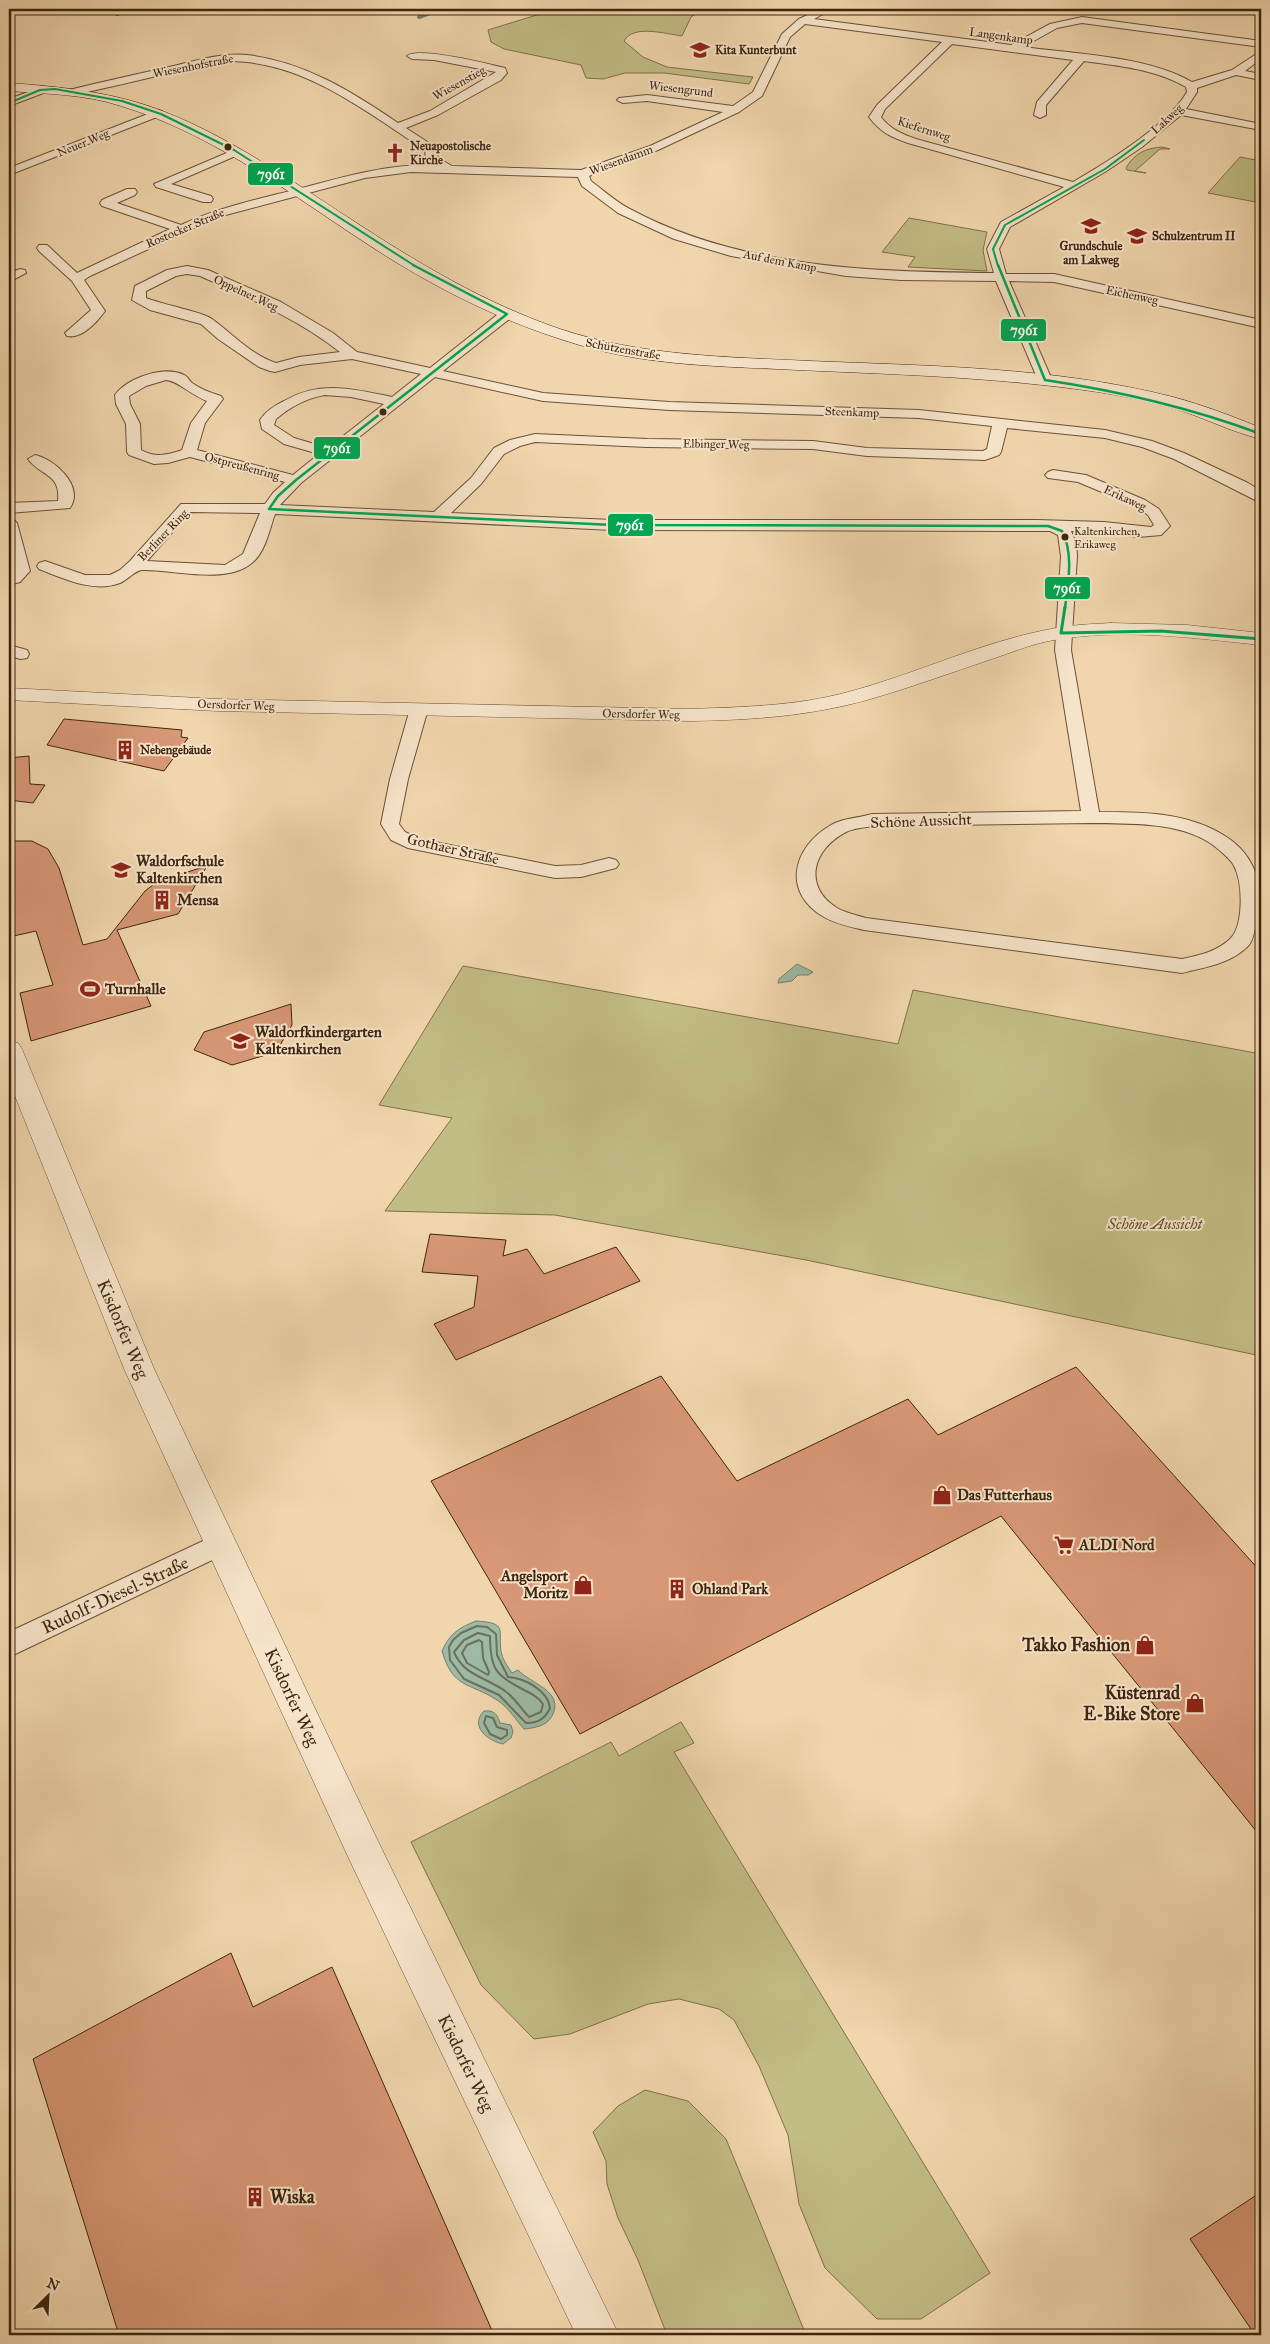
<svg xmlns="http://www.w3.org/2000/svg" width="1270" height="2344" font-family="'IM FELL Great Primer',serif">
	<rect width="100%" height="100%" fill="#f1d6ad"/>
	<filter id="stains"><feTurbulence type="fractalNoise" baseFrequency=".004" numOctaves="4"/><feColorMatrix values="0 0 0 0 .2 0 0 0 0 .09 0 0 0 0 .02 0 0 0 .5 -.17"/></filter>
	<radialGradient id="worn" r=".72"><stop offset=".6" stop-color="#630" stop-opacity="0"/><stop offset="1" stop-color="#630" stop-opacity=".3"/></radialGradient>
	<g fill="#c2bc85" stroke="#80704a">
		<path d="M589,9H704L691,17L682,36C666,34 633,24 624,41L643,57L667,67L753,77L749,84L664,73H625L603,79L586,78L581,65L504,49L491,42L488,30L543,13H582Z"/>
		<path d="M1162,147L1170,149H1160L1135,171L1146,173L1127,170L1126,168C1134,154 1145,148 1162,147Z"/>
		<path d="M1240,157L1261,161V203L1208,193Z"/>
		<path d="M909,218L987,232L983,250L987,271L908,267L915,257L882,252Z"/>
		<path d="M463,966L898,1044L913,990L1261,1054V1356L806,1260L555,1215L385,1211L452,1118L379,1105Z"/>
		<path d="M681,1722L694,1743L674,1752L990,2273L921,2319H877L825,2268L799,2204L788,2135L759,2066L734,2020L719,2009L679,1999L648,2004L570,2034L534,2039L481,1985L411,1842L611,1742L619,1756Z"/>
		<path d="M645,2090L688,2101L726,2139L806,2335H667L638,2260L618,2218L607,2184L606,2161L593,2132L618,2106Z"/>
	</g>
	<g fill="#9cbaa5" stroke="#767e69">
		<path d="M797,964L813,972L808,975H798L792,981L778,983L779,979Z"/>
		<path d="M476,1621C508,1623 498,1629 501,1651C502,1659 508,1667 512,1673L518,1670C531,1684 565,1691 552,1716C547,1726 534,1728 524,1729C515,1719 509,1708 497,1700C469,1682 453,1689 442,1651C450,1633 459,1628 476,1621Z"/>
		<path d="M484,1711C494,1710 497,1714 500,1723L511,1725L513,1732L511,1738L503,1744C488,1741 469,1726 484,1711Z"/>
	</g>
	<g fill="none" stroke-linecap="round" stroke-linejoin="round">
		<g stroke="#6d705a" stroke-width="2">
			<path d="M477,1626L487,1627L496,1634L497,1655L508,1677C524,1678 548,1690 550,1708C545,1719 538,1723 526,1723L499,1695L464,1679L450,1660L449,1647L453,1640L461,1633Z"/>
			<path d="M478,1633L490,1636C490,1669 496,1676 524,1690C532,1694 538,1697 543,1704L541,1712L529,1717C521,1709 515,1698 505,1691C486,1677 464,1676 454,1652L464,1640Z"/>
			<path d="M479,1640L482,1642L483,1658L489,1672L488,1675L467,1663L462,1653L467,1645Z"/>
			<path d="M486,1716L493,1718L497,1727L507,1730V1735L501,1739L490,1734L484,1723Z"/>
		</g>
		<path stroke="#767e69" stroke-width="4" d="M419,17L441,9"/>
	</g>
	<g fill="#d89776" stroke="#3e2510">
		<path d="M64,719L182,730L181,737L188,738L164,771L47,745Z"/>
		<path d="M29,756L30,784L45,785L33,803L9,800V758Z"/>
		<path d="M9,841H32L48,849L59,868L83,945L107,939L145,891L158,881L207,866L178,914L117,930L151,1006L31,1041L20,993L53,985L36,931L9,937Z"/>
		<path d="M291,1004L292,1025L276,1052L232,1065L194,1050L204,1032Z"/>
		<path d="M430,1234L506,1240L503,1256L527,1249L544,1274L616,1247L640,1281L456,1360L434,1324L474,1307L478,1276L422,1272Z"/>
		<path d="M1076,1367L1261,1572V1837L1001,1516L580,1734L431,1481L661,1376L737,1481L908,1399L938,1435Z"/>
		<path d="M231,1953L253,2007L332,1967L494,2335H119L33,2059Z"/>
		<path d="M1261,2192V2335H1255L1190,2239Z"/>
	</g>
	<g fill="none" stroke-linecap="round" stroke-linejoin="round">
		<defs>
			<g id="minor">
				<path d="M98,9H117L123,12L118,15Z"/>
				<path d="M820,9H832L814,19L1011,45L1050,24L1082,17L1261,41V47L1082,23L1057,28L1023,47C1075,54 1148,56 1192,82L1232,70L1261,51V59L1245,71L1261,74V80L1236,75L1197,88V92L1186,109L1261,124V130L1181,115L1142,147L1105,172L1010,227L999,249L1006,274H1054L1261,320V328L1054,282L1009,281L1052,380L1045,384L1038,380L996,281L901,280L846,276L731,256L674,239L618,213L582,186L578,177L411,172L365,178L218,217L90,276L84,280L105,311C97,322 82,339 67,336L65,333L91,310L72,281L39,251L37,248L39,245H47L77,273L170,229L102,206L100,203L102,200L127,189H135L137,192L135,195L117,203L181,225C217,208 255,200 294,190C340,178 385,164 433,165L426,160L425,150C371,115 314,69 247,62C222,59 197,67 173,72C140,80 106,88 73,95L68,92L69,90C101,82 133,75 165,68C192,62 220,52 247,55C303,61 353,92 398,123L430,111L496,72L434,60L412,59L407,56C418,46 488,64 505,68L507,73L501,80L438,115L406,128L435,147L438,158L452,166L581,170L650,146L723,112L647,101L623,103L617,100L619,98L647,95L733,106L753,92L782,34L799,19ZM805,24L942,42L877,105L869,117C880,132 891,137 908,143L1064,187L1001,222L987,249L994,273C871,272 738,268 628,208C615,201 603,190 591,181L589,176L658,150L739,112L762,96L790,37ZM952,44L1073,60L1037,102L1034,115L1040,118L1046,115V105L1084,61C1119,66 1155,69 1186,87L1187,92C1168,125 1106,163 1073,182L916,139C902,134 890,129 881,117L885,109Z"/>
				<path d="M42,87L47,90L46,92L9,106V99Z"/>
				<path d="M158,110L162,111V115L9,175V168Z"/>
				<path d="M236,149L240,150L242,152L240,154L171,184L211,196L213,199L211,202H203L156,187L154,184Z"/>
				<path d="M187,266L208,270L281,302L333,333L357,352L430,368L502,311H512L514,314L512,317L443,371L543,393L669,402L919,410L1105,430L1152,441L1184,453L1248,483L1261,491V503L1174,459L1142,447L1105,438L1007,428L1001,452L999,455L985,460L867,456L813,449L647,447L535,442L520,446L504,454L481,484L451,513L613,520H1037L1104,522L1151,527L1154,525L1148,515L1135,506L1078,482L1048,478L1045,475L1048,472L1053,470L1086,475L1145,500L1159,509L1170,526L1161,535L1138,537L1104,532L1071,531L1076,543L1077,556L1071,650L1099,812C1142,812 1187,812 1225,836C1256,855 1267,891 1256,925C1254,932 1253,941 1248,946C1230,964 1206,967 1182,973L864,930C851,927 836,924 824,917C781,892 793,847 831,825C843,818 859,818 872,814L1081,811L1055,650L1061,556L1058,535L1050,531L613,530L275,514C270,528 266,548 256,559C231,587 175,569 142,570C136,570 127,580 120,583C93,593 65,579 39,569L37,566L39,563L45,561L85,575H110L120,570L130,561L181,504H265L273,493L285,482L190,457L168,463L154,464L129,455L127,452L126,424L116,404L115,395C127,378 164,365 184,375C187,376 189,380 192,383C201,389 211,393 221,396L223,399L205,423L197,450L293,475L319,454L284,444L262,429L260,420C266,411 274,406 284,401C320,380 353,389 392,397L421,374L352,359L300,365L275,372L270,371L259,367L218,339L201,324L150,310L132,300L135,286L167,270ZM187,274L200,276C249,298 298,319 340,352L299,357L276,363C251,355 233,334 212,319C200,311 163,305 146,298V291L176,276ZM435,377L543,401L669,410L919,418L992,426L987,449L983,451L867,448L813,441L647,439L535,434L510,440L494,448L471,478L434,512L280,505L301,483ZM166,380C176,380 193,396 207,401L191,423L182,450C168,455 155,458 141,450L140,424L130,404L129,396L146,386ZM325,395L351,397L384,404L328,448L294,438L274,425L276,419C290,407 307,398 325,395ZM190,512L260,513L243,554L225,565L147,561ZM1091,823C1129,824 1180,821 1213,845C1219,850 1231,859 1234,866C1243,882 1244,926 1230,939C1216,952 1200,955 1182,959L866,918C856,915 846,913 837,908C802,886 813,849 846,832C854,828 864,828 872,826Z"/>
				<path d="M20,269L25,270L26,273L9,282V273Z"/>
				<path d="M35,455C54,459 85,486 70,508L9,513V503L58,501C61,473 40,476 28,459Z"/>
				<path d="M9,518L14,520L17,523L30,571L20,582L9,585V575L14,570L9,551Z"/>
				<path d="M9,645L27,650L29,654L27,658L21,659L9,656Z"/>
				<path d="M419,704L425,705L428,709L408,779L399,824L405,832L420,839L555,866L581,865L609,858L616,860L619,864L616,868L581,877L555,878L408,848L391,840L381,824L390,779L410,709L413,705Z"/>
				<path d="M220,1533L229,1536L233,1544L229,1552L9,1657V1632Z"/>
			</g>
			<g id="tertiary">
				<path d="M1111,623L1187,625L1261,633V645C1193,638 1123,628 1054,640C1031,644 1010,653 989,660C950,673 912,687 874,698C813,716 752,720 690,721L218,711L9,700V688L218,699L690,709C743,707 797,706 848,692C916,674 981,642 1051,629C1070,625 1091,624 1111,623Z"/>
				<path d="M9,1040L18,1043L22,1049L155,1371L376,1837L619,2335H576L350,1861L125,1371L9,1081Z"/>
			</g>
			<path id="secondary" d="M9,83C63,87 114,92 165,112C231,138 290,180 349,218C416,262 484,303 560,329C641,356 726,357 810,361C931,366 1055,367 1173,397C1203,405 1232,416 1261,428V439C1231,432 1203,417 1173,408C1125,394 1073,388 1023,383C941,375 859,373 777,369C709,366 638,364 573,343C507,323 445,293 386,256C300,202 220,136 121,106C85,94 46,94 9,91Z"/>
		</defs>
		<use href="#minor" stroke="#6b5137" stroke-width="2"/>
		<use href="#tertiary" stroke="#6b5137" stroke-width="1"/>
		<use href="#secondary" stroke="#3e2510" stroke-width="1"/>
		<use href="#minor" fill="#f6e4ca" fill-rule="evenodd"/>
		<use href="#tertiary" fill="#f6e4ca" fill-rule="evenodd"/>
		<use href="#secondary" fill="#f6e4ca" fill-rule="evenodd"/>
		<defs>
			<g id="bus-1-far2">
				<path d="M9,103L40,90L55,89L122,101L161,114L234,150L415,266"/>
				<path d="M998,266L993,249L1005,225L1105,169L1144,140"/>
			</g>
			<g id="bus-1-far1">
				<path d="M413,265L507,314L296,480L278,496L269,509L613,525L1048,526L1062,531C1074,554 1068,583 1065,608"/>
				<path d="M998,265L1045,380C1119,391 1191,408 1261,434"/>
			</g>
			<path id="bus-1" d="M1065,607L1061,633L1161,631L1261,639"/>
		</defs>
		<use href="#bus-1-far2" stroke="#f6e4ca" stroke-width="4"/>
		<use href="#bus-1-far1" stroke="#f6e4ca" stroke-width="5"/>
		<use href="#bus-1" stroke="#f6e4ca" stroke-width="6"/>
		<use href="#bus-1-far2" stroke="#00a651" stroke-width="2"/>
		<use href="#bus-1-far1" stroke="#00a651" stroke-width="2.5"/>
		<use href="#bus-1" stroke="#00a651" stroke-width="3"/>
	</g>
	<defs>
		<symbol id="school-bare" viewBox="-9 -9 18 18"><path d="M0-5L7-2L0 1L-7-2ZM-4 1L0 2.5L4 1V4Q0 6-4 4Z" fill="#8f2418" stroke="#f6e4ca" stroke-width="2.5" paint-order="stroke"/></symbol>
		<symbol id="church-bare" viewBox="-9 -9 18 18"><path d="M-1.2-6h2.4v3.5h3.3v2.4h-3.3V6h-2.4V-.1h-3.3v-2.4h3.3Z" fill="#8f2418" stroke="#f6e4ca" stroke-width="2.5" paint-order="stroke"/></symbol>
		<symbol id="building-bare" viewBox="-9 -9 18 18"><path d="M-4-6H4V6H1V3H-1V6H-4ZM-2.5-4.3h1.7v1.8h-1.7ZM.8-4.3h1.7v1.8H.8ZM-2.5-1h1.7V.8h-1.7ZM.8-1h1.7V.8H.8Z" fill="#8f2418" stroke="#f6e4ca" stroke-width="2.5" paint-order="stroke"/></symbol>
		<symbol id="stadium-bare" viewBox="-9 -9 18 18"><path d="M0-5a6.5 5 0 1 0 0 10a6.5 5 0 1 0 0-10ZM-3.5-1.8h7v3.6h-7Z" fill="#8f2418" stroke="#f6e4ca" stroke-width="2.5" paint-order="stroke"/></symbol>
		<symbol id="shop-bare" viewBox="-9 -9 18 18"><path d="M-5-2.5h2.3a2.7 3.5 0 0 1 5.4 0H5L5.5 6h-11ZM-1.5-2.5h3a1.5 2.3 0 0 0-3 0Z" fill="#8f2418" stroke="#f6e4ca" stroke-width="2.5" paint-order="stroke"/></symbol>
		<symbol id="supermarket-bare" viewBox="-9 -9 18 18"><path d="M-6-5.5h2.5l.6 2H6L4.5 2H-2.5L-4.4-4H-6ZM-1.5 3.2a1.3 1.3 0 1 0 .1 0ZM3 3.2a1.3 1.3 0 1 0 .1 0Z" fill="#8f2418" stroke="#f6e4ca" stroke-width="2.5" paint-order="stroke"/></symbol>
	</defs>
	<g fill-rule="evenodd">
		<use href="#school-bare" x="686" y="36" width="28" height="28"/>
		<use href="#church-bare" x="381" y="139" width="28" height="28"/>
		<use href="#school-bare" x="1077" y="212" width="28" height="28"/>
		<use href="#school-bare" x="1123" y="222" width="28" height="28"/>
		<use href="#building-bare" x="111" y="736" width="28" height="28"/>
		<use href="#school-bare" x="107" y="856" width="28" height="28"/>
		<use href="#building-bare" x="148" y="886" width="28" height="28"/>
		<use href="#stadium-bare" x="76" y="975" width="28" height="28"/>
		<use href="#school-bare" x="226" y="1027" width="28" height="28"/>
		<use href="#shop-bare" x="928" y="1481" width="28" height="28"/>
		<use href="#supermarket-bare" x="1050" y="1531" width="28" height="28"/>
		<use href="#shop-bare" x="569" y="1571" width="28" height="28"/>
		<use href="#building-bare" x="663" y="1575" width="28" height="28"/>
		<use href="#shop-bare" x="1131" y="1631" width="28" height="28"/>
		<use href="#shop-bare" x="1181" y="1689" width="28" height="28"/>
		<use href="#building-bare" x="241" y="2183" width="28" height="28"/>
	</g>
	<g fill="#3e2510" stroke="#f6e4ca" stroke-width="2">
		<circle cx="228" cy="147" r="4.5"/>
		<circle cx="383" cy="412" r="4.5"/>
		<circle cx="1065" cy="537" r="4.5"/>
	</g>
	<g text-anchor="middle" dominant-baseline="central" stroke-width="4" stroke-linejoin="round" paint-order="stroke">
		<g font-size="11" fill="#3e2510" stroke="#f6e4ca" text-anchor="start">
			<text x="1074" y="531">Kaltenkirchen,<tspan x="1074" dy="13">Erikaweg</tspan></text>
		</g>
		<g font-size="12" fill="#3e2510" stroke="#f6e4ca">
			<text transform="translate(1001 36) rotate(8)">Langenkamp</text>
			<text transform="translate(193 66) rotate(-11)">Wiesenhofstraße</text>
			<text transform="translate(459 83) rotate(-29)">Wiesenstieg</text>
			<text transform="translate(681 89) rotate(7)">Wiesengrund</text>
			<text transform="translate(1167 119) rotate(-42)">Lakweg</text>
			<text transform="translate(924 129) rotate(18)">Kiefernweg</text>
			<text transform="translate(83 143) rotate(-22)">Neuer Weg</text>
			<text transform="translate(621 160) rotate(-20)">Wiesendamm</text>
			<text transform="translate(185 228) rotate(-23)">Rostocker Straße</text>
			<text transform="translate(780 261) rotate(11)">Auf dem Kamp</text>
			<text transform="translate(246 293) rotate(25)">Oppelner Weg</text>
			<text transform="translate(1132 295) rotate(12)">Eichenweg</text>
			<text transform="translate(623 349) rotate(10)">Schützenstraße</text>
			<text transform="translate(852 412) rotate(2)">Steenkamp</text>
			<text transform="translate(716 444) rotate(1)">Elbinger Weg</text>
			<text transform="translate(242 466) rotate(15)">Ostpreußenring</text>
			<text transform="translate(1125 498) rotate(25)">Erikaweg</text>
			<text transform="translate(163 535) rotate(-46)">Berliner Ring</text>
			<text transform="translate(236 705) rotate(2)">Oersdorfer Weg</text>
			<text transform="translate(641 714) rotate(1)">Oersdorfer Weg</text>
		</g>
		<g font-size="12" font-weight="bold" fill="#3e2510" stroke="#f6e4ca" text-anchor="start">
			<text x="715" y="50">Kita Kunterbunt</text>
			<text x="410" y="146">Neuapostolische<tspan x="410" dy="14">Kirche</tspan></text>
			<text x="1152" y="236">Schulzentrum II</text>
			<text x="1091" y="246" text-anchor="middle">Grundschule<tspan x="1091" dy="14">am Lakweg</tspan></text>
			<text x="140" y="750">Nebengebäude</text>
		</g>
		<g font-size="15" fill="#3e2510" stroke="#f6e4ca">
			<text transform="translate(921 821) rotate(-2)">Schöne Aussicht</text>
			<text transform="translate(453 849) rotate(13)">Gothaer Straße</text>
		</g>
		<g font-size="15" font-weight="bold" fill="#3e2510" stroke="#f6e4ca" text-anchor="start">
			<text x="136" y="861">Waldorfschule<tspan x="136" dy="17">Kaltenkirchen</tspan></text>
			<text x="177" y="900">Mensa</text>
			<text x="105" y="989">Turnhalle</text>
			<text x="255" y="1032">Waldorfkindergarten<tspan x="255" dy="17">Kaltenkirchen</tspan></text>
			<text x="957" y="1495">Das Futterhaus</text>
			<text x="1079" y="1545">ALDI Nord</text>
			<text x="568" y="1576" text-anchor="end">Angelsport<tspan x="568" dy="17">Moritz</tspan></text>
			<text x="692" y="1589">Ohland Park</text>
		</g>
		<g font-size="15" font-style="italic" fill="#5f4b2d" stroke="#f6e4ca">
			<text x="1155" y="1224">Schöne Aussicht</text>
		</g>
		<g font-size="18" fill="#3e2510" stroke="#f6e4ca">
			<text transform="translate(123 1329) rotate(67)">Kisdorfer Weg</text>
			<text transform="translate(115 1595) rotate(-25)">Rudolf-Diesel-Straße</text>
			<text transform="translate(292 1697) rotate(65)">Kisdorfer Weg</text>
			<text transform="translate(466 2063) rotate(64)">Kisdorfer Weg</text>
		</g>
		<g font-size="18" font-weight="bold" fill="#3e2510" stroke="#f6e4ca" text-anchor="end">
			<text x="1130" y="1645">Takko Fashion</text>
			<text x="1180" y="1693">Küstenrad<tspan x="1180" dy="21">E-Bike Store</tspan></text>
			<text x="270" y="2197" text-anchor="start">Wiska</text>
		</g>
	</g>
	<g stroke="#f6e4ca" stroke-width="2">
		<rect x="247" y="162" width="47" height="24" rx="5" fill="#00a651"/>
		<rect x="1000" y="318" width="47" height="24" rx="5" fill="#00a651"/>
		<rect x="313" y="436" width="48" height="24" rx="5" fill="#00a651"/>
		<rect x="607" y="513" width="47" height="24" rx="5" fill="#00a651"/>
		<rect x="1044" y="576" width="47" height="24" rx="5" fill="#00a651"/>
	</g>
	<g font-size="14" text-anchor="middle" font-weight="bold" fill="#fff">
		<text x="271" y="179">7961</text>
		<text x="1024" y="335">7961</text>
		<text x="337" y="453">7961</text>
		<text x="630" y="530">7961</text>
		<text x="1067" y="593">7961</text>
	</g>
	<rect width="1270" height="2344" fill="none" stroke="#f1d6ad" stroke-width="30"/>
	<rect x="10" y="10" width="1250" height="2324" fill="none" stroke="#3e2510" stroke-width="2.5"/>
	<rect x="15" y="15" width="1240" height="2314" fill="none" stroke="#3e2510"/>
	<g transform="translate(48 2296) rotate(24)" stroke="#f6e4ca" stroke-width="4" paint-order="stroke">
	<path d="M0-4L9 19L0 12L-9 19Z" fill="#3e2510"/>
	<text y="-8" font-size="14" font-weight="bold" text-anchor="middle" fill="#3e2510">N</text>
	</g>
	<rect width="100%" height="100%" filter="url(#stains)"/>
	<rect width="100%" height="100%" fill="url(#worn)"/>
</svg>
